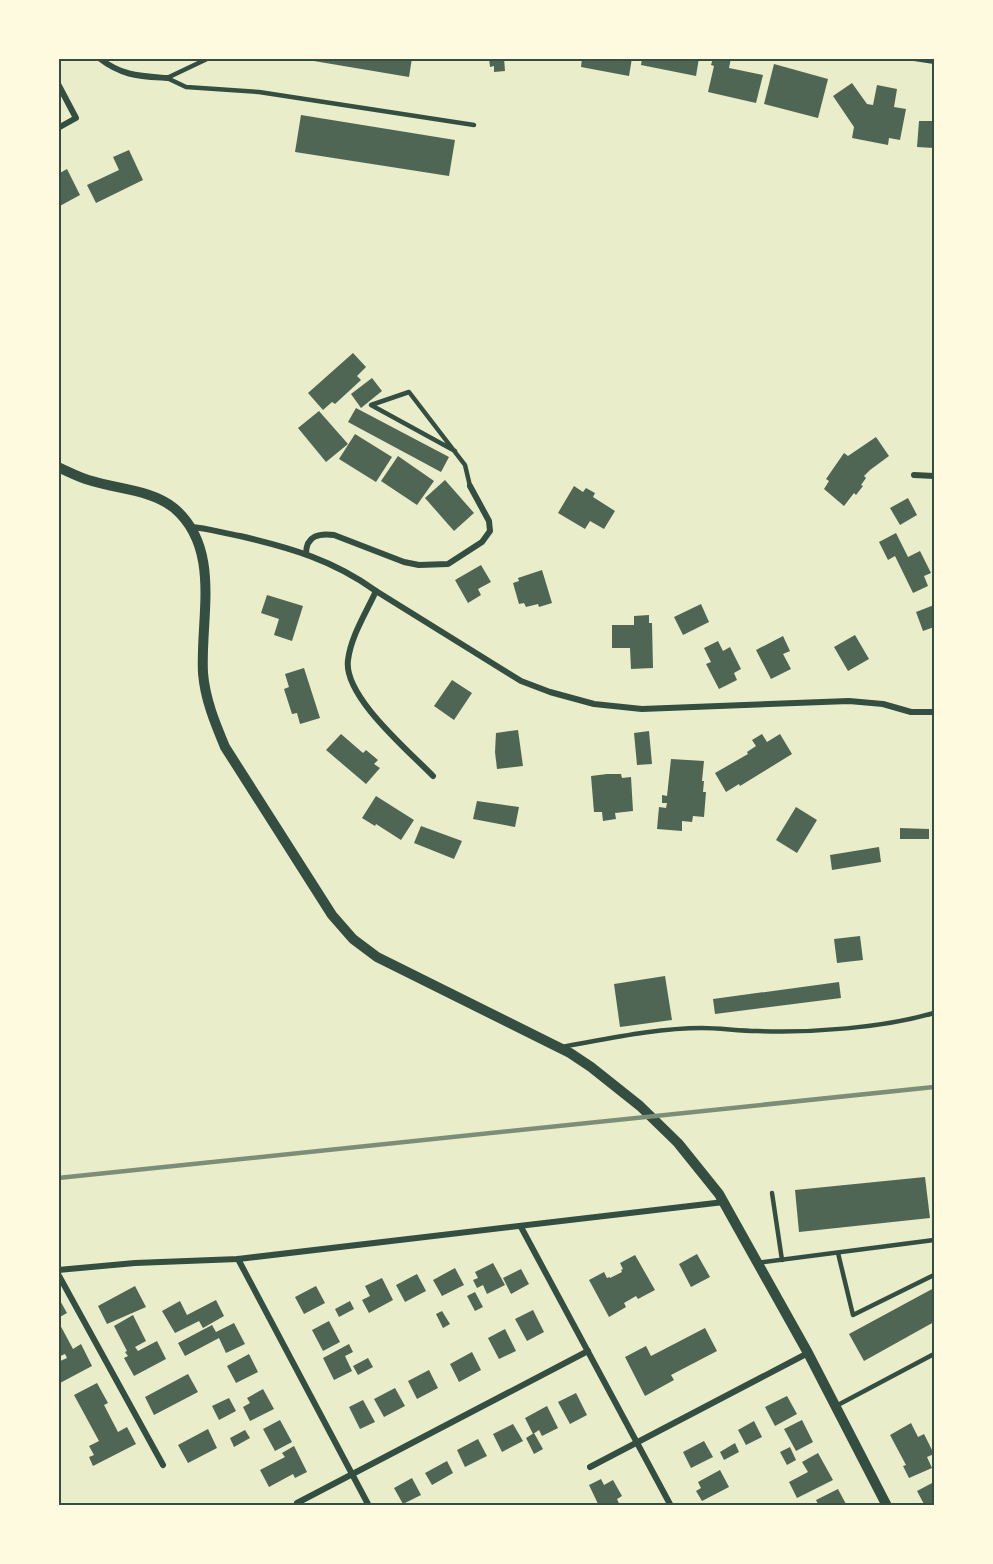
<svg xmlns="http://www.w3.org/2000/svg" width="993" height="1564" font-family="Mulish,sans-serif">
	<rect width="100%" height="100%" fill="#e9edc9"/>
	<g fill="#4f6655">
		<path d="M296,58H412L409,77Z"/>
		<path d="M489,58H504L505,71L494,72V66L490,67Z"/>
		<path d="M582,58H632L629,76L581,67Z"/>
		<path d="M642,58H699L696,76L641,65Z"/>
		<path d="M713,58H731L729,68L763,75L756,103L708,92L714,66L711,65Z"/>
		<path d="M774,64L828,79L818,118L764,104Z"/>
		<path d="M852,83L867,104L873,105L877,85L897,89L894,107L906,109L900,140L889,138L888,145L852,138L854,127L833,96Z"/>
		<path d="M301,115L455,140L449,176L295,152Z"/>
		<path d="M919,121H934V148L917,147Z"/>
		<path d="M129,150L143,180L96,203L87,185L119,170L113,157Z"/>
		<path d="M67,169L80,195L58,207V174Z"/>
		<path d="M353,353L366,367L357,376L361,380L335,404L332,402L323,410L308,393Z"/>
		<path d="M372,378L382,391L361,408L351,394Z"/>
		<path d="M356,408L449,457L441,472L348,422Z"/>
		<path d="M319,411L348,444L326,462L298,428Z"/>
		<path d="M355,434L392,457L376,482L339,459Z"/>
		<path d="M876,437L889,456L870,470L864,476L866,478L861,485L863,486L856,495L854,493L844,506L824,489L829,481L826,479L844,453L848,456Z"/>
		<path d="M398,456L434,481L417,505L381,481Z"/>
		<path d="M445,480L474,513L454,531L425,498Z"/>
		<path d="M574,486L583,492L586,488L595,493L593,497L615,511L604,529L590,521L585,529L558,513Z"/>
		<path d="M908,498L917,515L900,525L890,508Z"/>
		<path d="M896,533L908,557L920,551L931,573L924,576L928,586L913,593L895,556L888,560L879,542Z"/>
		<path d="M481,565L491,582L478,589L481,595L468,603L455,580Z"/>
		<path d="M542,570L552,603L539,607L538,604L526,607L524,603L519,604L513,583L519,581L518,578Z"/>
		<path d="M267,595L303,606L292,641L274,635L279,619L261,613Z"/>
		<path d="M701,604L709,622L683,635L674,617Z"/>
		<path d="M934,605V627L923,631L916,612Z"/>
		<path d="M649,615V623H652L653,668L631,669L630,648H612V625H634V616Z"/>
		<path d="M855,635L869,659L848,671L834,647Z"/>
		<path d="M783,636L790,651L783,654L791,669L771,679L756,650Z"/>
		<path d="M718,641L723,651L730,647L741,669L734,673L737,680L719,689L706,664L711,662L704,648Z"/>
		<path d="M304,668L320,718L300,724L297,713L292,714L284,689L289,687L285,674Z"/>
		<path d="M452,680L472,693L454,720L434,706Z"/>
		<path d="M518,730L523,766L497,769L495,752L496,733Z"/>
		<path d="M649,731L652,764L637,765L634,733Z"/>
		<path d="M341,734L363,753L366,750L378,760L374,764L380,768L366,784L326,750Z"/>
		<path d="M762,734L767,742L780,734L792,754L740,786L739,784L726,792L715,773L748,754L747,752L756,746L752,740Z"/>
		<path d="M671,759L704,761L702,781H704L703,792H706L704,817L693,816L692,822L682,821V831L657,829L659,807L666,808L667,803H662V795L667,796Z"/>
		<path d="M607,774H621L622,778L631,777L633,811L615,813L616,819L603,821L602,812H594L591,776Z"/>
		<path d="M376,796L414,820L401,840L376,824L375,826L362,818Z"/>
		<path d="M477,801L519,807L515,827L473,819Z"/>
		<path d="M796,807L817,820L797,853L776,840Z"/>
		<path d="M421,826L462,841L454,859L414,843Z"/>
		<path d="M900,828L929,829V839H900Z"/>
		<path d="M879,847L881,862L832,870L830,855Z"/>
		<path d="M860,936L863,960L837,963L834,939Z"/>
		<path d="M665,976L672,1020L620,1027L614,984Z"/>
		<path d="M839,982L841,998L715,1014L713,999Z"/>
		<path d="M925,1177L930,1218L799,1232L795,1190Z"/>
		<path d="M697,1254L710,1277L691,1287L679,1264Z"/>
		<path d="M635,1255L655,1290L638,1299L636,1296L624,1303L626,1307L609,1317L589,1280L604,1272L607,1278L610,1277V1278L622,1272L621,1270L623,1269L620,1263Z"/>
		<path d="M493,1263L505,1285L487,1294L483,1285L477,1288L473,1280L478,1278L475,1272Z"/>
		<path d="M455,1268L464,1285L442,1296L433,1280Z"/>
		<path d="M521,1269L529,1284L511,1294L503,1278Z"/>
		<path d="M417,1274L426,1291L405,1302L396,1285Z"/>
		<path d="M382,1278L393,1300L369,1313L362,1300L370,1296L365,1286Z"/>
		<path d="M135,1286L146,1307L107,1324L98,1306Z"/>
		<path d="M316,1286L325,1303L304,1314L295,1297Z"/>
		<path d="M934,1288V1322L864,1361L849,1334Z"/>
		<path d="M475,1292L483,1307L475,1311L467,1296Z"/>
		<path d="M58,1297L67,1313L58,1318Z"/>
		<path d="M216,1300L224,1316L203,1328L199,1321L175,1333L162,1311L180,1301L187,1315Z"/>
		<path d="M350,1301L354,1309L339,1317L335,1309Z"/>
		<path d="M533,1310L544,1332L527,1341L515,1319Z"/>
		<path d="M442,1311L450,1324L443,1328L436,1314Z"/>
		<path d="M133,1315L146,1341L135,1347L138,1351L157,1341L166,1359L134,1376L124,1358L128,1356L125,1352L127,1351L114,1326Z"/>
		<path d="M58,1321L73,1349L81,1344L92,1366L60,1383L58,1362L67,1358L65,1354L58,1357Z"/>
		<path d="M329,1321L340,1342L323,1351L312,1330Z"/>
		<path d="M234,1323L245,1344L226,1353L219,1338L185,1356L178,1343L212,1325L216,1332Z"/>
		<path d="M705,1328L717,1351L671,1375L674,1380L645,1396L625,1357L646,1346L651,1356Z"/>
		<path d="M505,1329L516,1351L499,1359L488,1338Z"/>
		<path d="M349,1344L353,1352L345,1356L352,1371L334,1380L323,1358Z"/>
		<path d="M472,1352L481,1370L459,1382L450,1364Z"/>
		<path d="M249,1354L258,1372L236,1383L227,1366Z"/>
		<path d="M368,1358L373,1367L358,1375L353,1366Z"/>
		<path d="M429,1370L438,1388L417,1399L408,1381Z"/>
		<path d="M188,1374L198,1392L154,1415L145,1397Z"/>
		<path d="M97,1383L108,1403L104,1405L118,1432L127,1427L136,1444L93,1466L89,1457L94,1455L89,1446L99,1441L74,1395Z"/>
		<path d="M395,1388L405,1406L384,1417L374,1399Z"/>
		<path d="M263,1389L274,1409L250,1421L243,1407L250,1403L247,1398Z"/>
		<path d="M576,1393L587,1415L570,1424L558,1402Z"/>
		<path d="M787,1396L797,1414L775,1426L765,1407Z"/>
		<path d="M229,1398L236,1411L219,1420L212,1406Z"/>
		<path d="M363,1400L375,1422L360,1429L349,1407Z"/>
		<path d="M547,1406L558,1428L542,1436L539,1430L533,1434L525,1418Z"/>
		<path d="M280,1420L292,1442L275,1451L263,1429Z"/>
		<path d="M802,1420L813,1442L796,1451L784,1429Z"/>
		<path d="M754,1421L762,1437L746,1445L738,1430Z"/>
		<path d="M911,1423L918,1437L924,1434L934,1454L927,1457L932,1468L909,1478L903,1466L906,1465L890,1435Z"/>
		<path d="M513,1424L523,1441L502,1452L493,1434Z"/>
		<path d="M208,1429L217,1448L188,1463L178,1445Z"/>
		<path d="M245,1430L250,1438L234,1447L230,1438Z"/>
		<path d="M534,1433L543,1449L534,1454L526,1438Z"/>
		<path d="M478,1439L487,1456L465,1467L457,1450Z"/>
		<path d="M704,1441L713,1457L691,1468L683,1452Z"/>
		<path d="M735,1443L739,1452L724,1460L720,1452Z"/>
		<path d="M294,1446L307,1472L295,1478L293,1474L269,1487L260,1470L285,1457L282,1453Z"/>
		<path d="M790,1447L796,1460L787,1465L780,1452Z"/>
		<path d="M818,1453L833,1480L797,1498L789,1482L808,1472L802,1462Z"/>
		<path d="M447,1461L453,1473L432,1485L425,1473Z"/>
		<path d="M720,1470L729,1487L702,1501L696,1491L701,1488L698,1482Z"/>
		<path d="M412,1478L421,1495L403,1504L394,1488Z"/>
		<path d="M601,1479L604,1485L613,1480L622,1496L617,1499L620,1506H599L589,1485Z"/>
		<path d="M934,1482V1506H925L917,1491Z"/>
		<path d="M838,1489L847,1506H819L816,1500Z"/>
	</g>
	<g fill="none" stroke-linecap="round" stroke-linejoin="round">
		<g stroke="#344e41" stroke-width="4.5">
			<path d="M167,78L186,87L259,92L474,125"/>
			<path d="M167,78L209,58"/>
			<path d="M455,451L371,405L409,392L465,465L470,486"/>
			<path d="M561,1047C607,1039 656,1028 702,1028C720,1028 739,1031 757,1031C812,1033 882,1028 934,1013"/>
			<path d="M772,1193L782,1260"/>
			<path d="M838,1253L853,1315L934,1275"/>
			<path d="M757,1263L934,1240"/>
			<path d="M836,1406L934,1354"/>
		</g>
		<g stroke="#344e41" stroke-width="6">
			<path d="M99,58C122,76 139,76 167,78"/>
			<path d="M914,58L934,61"/>
			<path d="M58,84L76,118L58,128"/>
			<path d="M914,475L934,476"/>
			<path d="M190,527C208,528 222,533 240,536C291,548 333,560 376,591L521,681L550,692L594,704L642,709L849,701L883,704L911,712H934"/>
			<path d="M306,554C306,535 320,533 334,535L404,562L419,565L448,564L482,542L490,531L489,521L470,486"/>
			<path d="M376,591C366,613 351,636 348,660C343,696 409,751 433,776"/>
			<path d="M521,1227L671,1506"/>
			<path d="M238,1259L369,1506"/>
			<path d="M58,1270L135,1263L238,1259L724,1202"/>
			<path d="M58,1274L163,1465"/>
			<path d="M590,1467L808,1353"/>
			<path d="M297,1503L588,1351"/>
		</g>
		<path stroke="#344e41" stroke-width="10" d="M58,467C69,472 80,478 92,481C118,489 152,490 174,508C222,549 200,618 203,673C205,699 215,723 225,747L332,915L353,939L377,957L570,1053L591,1067L640,1106L678,1143L719,1194L808,1353L887,1506"/>
		<path stroke="#7c8e77" stroke-width="4.5" d="M58,1178L934,1087"/>
	</g>
	<rect width="993" height="1564" fill="none" stroke="#fefae0" stroke-width="120"/>
	<rect x="60" y="60" width="873" height="1444" fill="none" stroke="#344e41" stroke-width="2"/>
</svg>
